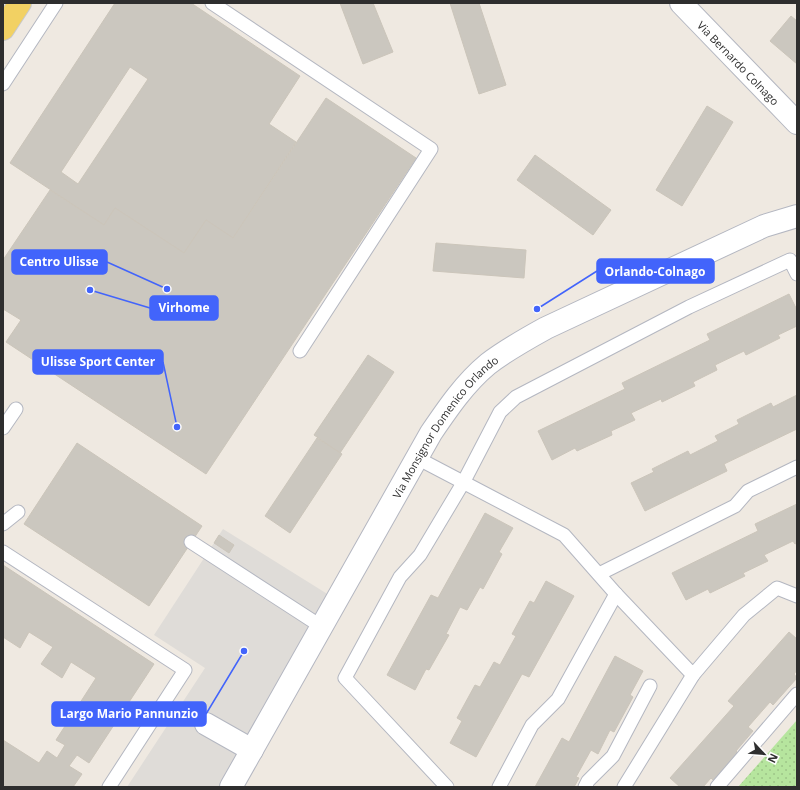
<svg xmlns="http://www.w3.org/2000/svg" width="800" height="790" font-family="'Open Sans',sans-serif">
	<defs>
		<pattern id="grass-dots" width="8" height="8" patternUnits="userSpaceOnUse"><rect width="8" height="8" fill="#b6e59e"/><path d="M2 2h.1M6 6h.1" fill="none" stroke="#9dc588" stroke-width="1.8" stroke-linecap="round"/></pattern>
	</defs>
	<rect width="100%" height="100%" fill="#efe9e1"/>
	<path fill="url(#grass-dots)" d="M797,720V787H738Z"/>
	<path fill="#dfdcd8" d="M223,529L337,600L231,787H127L205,668L154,635Z"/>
	<g fill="#cbc7bf" stroke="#cbc5ba" fill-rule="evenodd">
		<path d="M115,3H191L300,76L269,124L296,142L233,238L206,220L184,253L115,208L104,225L10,163ZM130,67L148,79L78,184L61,172Z"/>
		<path d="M340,3H373L393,52L363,64Z"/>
		<path d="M450,3H479L506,85L479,94Z"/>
		<path d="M791,16L797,21V64L770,41Z"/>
		<path d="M326,98L416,158L206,474L6,342L21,320L3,309V260L50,190L104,225L115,208L184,253L206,220L233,238Z"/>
		<path d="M707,106L733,122L682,206L656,190Z"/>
		<path d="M535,155L611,210L593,235L517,180Z"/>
		<path d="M436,243L526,250L524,278L433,271Z"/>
		<path d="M789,294L797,310V326L778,335L780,338L746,355L744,351L715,365L717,370L693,382L695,386L662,402L661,399L631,413L635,420L611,431L612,435L577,451L575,448L552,460L538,431L625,389L622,383L710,340L707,334Z"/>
		<path d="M368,355L394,372L340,453L314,435Z"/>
		<path d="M797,395V429L724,464L727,471L645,511L631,483L654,472L652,469L688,451L690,455L718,441L715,436L739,424L737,420L771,403L773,407Z"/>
		<path d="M317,438L342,454L290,533L265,516Z"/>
		<path d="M77,443L202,526L149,606L24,524Z"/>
		<path d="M797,504V543L795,544L793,541L764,555L768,561L743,573L745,576L710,593L708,589L686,600L672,573L758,531L755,524Z"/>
		<path d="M485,513L513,528L499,552L502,554L483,589L480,587L467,610L460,607L446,634L449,635L429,670L426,669L415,690L387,675L431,595L438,598Z"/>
		<path d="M219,535L234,545L229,553L214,543Z"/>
		<path d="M3,565L154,664L89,763L77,755L69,766L82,774L73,787H3V740L39,763L47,751L57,758L65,745L56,740L96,678L71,662L62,678L41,664L53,647L29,632L20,648L3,637Z"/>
		<path d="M546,581L574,596L529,677L522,674L476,757L450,743L462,721L457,718L475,685L480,687L494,662L500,665L516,636L512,634L530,601L534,603Z"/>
		<path d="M789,632L797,639V670L794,674L797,678L773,705L770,702L748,727L753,731L736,751L739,754L714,781L711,778L703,787H680L670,778L734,706L728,701Z"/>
		<path d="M615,656L643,671L630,695L633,697L614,732L610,730L598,754L591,750L576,777L579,778L574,787H535L562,738L569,742Z"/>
	</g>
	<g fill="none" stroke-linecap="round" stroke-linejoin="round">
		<defs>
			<g id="lane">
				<path d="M212,3L431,149L300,351"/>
				<path d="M3,84L56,3"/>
				<path d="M3,428L16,409"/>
				<path d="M417,458L564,535L616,594L693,675L744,615L777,588L797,596"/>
				<path d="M3,524L18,512"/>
				<path d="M191,542L322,627"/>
				<path d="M3,552L185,670L109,787"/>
				<path d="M599,574L735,506L748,491L797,467"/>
				<path d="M447,787L345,678L400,577L420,555L463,483L500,412L516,397L689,307L790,260L797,274"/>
				<path d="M499,787L532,725L558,699L616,594"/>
				<path d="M585,787L588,781L613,756L650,686"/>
				<path d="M624,787L693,675"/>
				<path d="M717,787L797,694"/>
			</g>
			<path id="street" d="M206,724L252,750"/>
			<g id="secondary">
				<path id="s1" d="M681,3L797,123"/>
				<path id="s2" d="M231,787L431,433C448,408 465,383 488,364C506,350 526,339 546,328L764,226L797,216"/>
			</g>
			<path id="primary" d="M3,29L20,3"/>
		</defs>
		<use href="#lane" stroke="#b4b7c1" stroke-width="15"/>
		<use href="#street" stroke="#b4b7c1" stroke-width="24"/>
		<use href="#secondary" stroke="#b4b7c1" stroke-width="24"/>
		<use href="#primary" stroke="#c9c9c9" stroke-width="24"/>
		<use href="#lane" stroke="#fff" stroke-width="13"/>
		<use href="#street" stroke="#fff" stroke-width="22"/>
		<use href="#secondary" stroke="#fff" stroke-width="22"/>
		<use href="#primary" stroke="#f2d163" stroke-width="22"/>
	</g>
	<g text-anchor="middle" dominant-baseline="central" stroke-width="3.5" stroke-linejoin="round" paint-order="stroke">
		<g font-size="11" fill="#2e2e2e" stroke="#fff">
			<text stroke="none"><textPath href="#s1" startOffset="83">Via Bernardo Colnago</textPath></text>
			<text stroke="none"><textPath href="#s2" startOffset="420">Via Monsignor Domenico Orlando</textPath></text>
		</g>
	</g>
	<path fill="none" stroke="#4264fb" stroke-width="1.5" d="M167 289L107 262M537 309L597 271M90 290L150 308M177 427L163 362M244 651L206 714"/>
	<g fill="#4264fb" stroke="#fff" stroke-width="1.5">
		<circle cx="167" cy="289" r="4"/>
		<circle cx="537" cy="309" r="4"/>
		<circle cx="90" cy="290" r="4"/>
		<circle cx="177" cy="427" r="4"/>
		<circle cx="244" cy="651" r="4"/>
	</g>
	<g fill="#4264fb" stroke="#4264fb" stroke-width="1.5">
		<rect x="12" y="250" width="95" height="24" rx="4"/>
		<rect x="597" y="259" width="117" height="24" rx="4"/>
		<rect x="150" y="296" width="68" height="24" rx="4"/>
		<rect x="33" y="350" width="130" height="24" rx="4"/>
		<rect x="52" y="702" width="154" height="24" rx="4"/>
	</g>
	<g font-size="12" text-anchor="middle" font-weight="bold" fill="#fff">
		<text x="59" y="266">Centro Ulisse</text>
		<text x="655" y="276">Orlando-Colnago</text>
		<text x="184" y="312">Virhome</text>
		<text x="98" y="366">Ulisse Sport Center</text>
		<text x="129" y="718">Largo Mario Pannunzio</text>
	</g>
	<rect width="800" height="790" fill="none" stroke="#2e2e2e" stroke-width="8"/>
	<g transform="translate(764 754) rotate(116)" stroke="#ffffff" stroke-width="3" paint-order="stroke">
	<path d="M0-3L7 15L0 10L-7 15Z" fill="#2e2e2e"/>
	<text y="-6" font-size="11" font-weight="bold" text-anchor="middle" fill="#2e2e2e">N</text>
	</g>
</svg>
